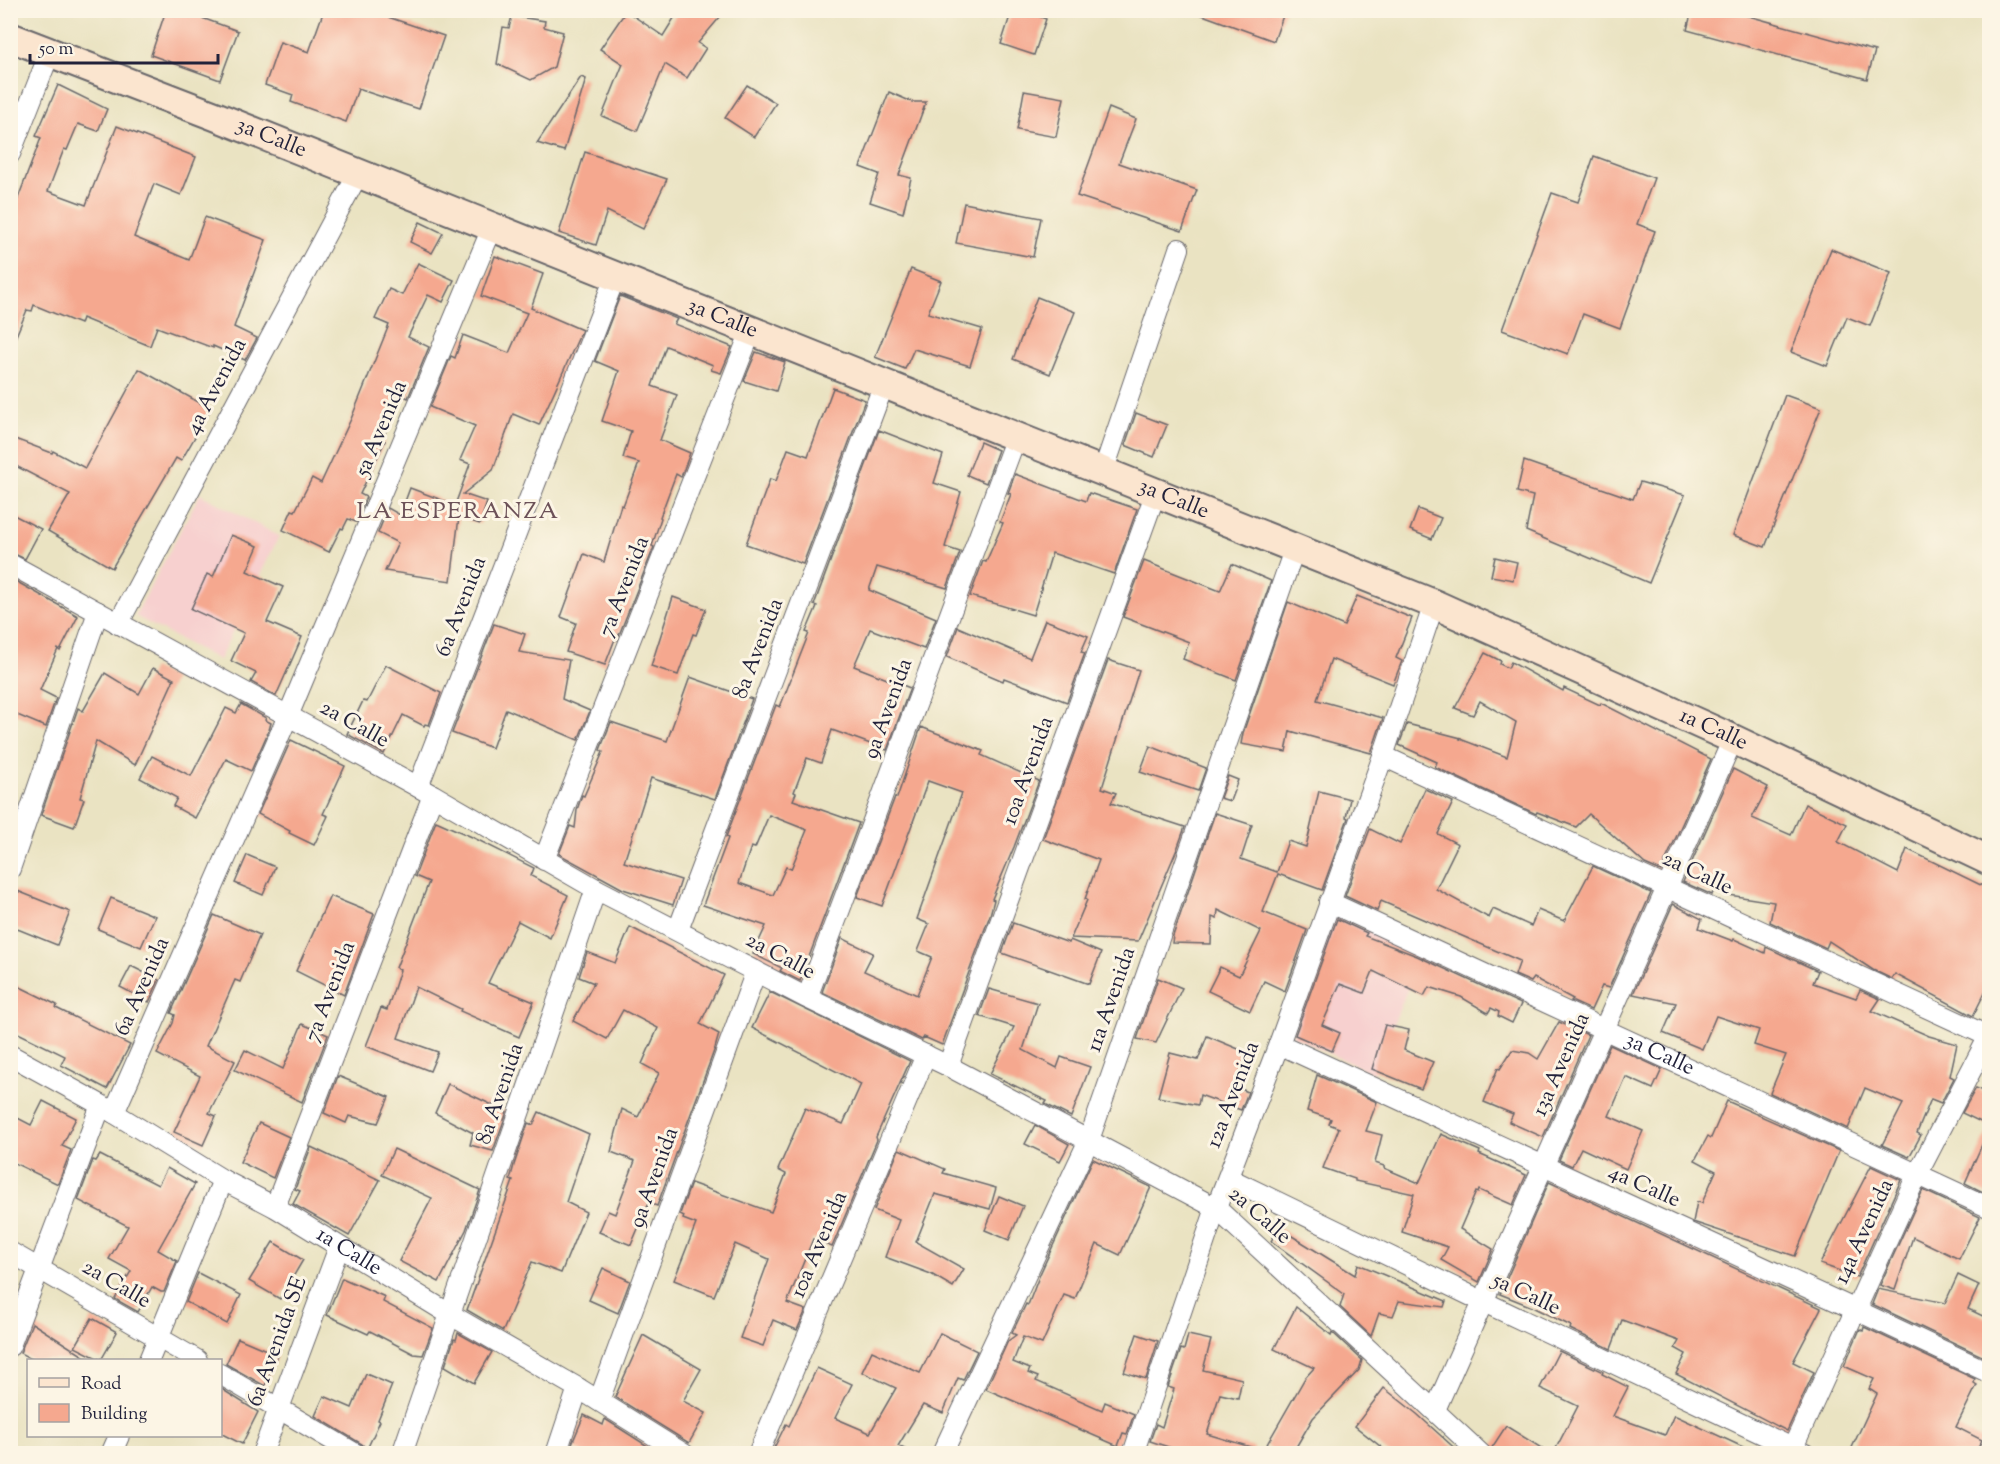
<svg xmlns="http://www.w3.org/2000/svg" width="2000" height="1464" font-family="'Sorts Mill Goudy',serif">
	<rect width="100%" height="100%" fill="#fcf5e5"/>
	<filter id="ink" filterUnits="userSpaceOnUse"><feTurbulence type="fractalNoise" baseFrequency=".0167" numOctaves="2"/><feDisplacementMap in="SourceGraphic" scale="12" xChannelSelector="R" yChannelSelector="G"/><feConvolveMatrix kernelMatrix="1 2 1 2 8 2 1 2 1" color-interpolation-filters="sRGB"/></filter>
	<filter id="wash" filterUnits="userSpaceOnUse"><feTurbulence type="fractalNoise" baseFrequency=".008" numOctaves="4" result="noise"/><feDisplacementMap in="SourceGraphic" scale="24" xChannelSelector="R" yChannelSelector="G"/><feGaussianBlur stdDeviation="1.35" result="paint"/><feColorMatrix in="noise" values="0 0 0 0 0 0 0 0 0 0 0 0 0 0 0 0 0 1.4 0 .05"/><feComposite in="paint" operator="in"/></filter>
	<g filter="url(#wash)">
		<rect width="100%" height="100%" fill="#eae3c2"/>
		<g fill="#f7d0cf">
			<path d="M200,494L279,536L219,660L135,616Z"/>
			<path d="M1335,915L1421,956L1373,1074L1292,1036Z"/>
		</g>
		<g id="blocks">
			<g fill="#f5a88f" fill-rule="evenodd">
				<path d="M166,10H180L238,31L220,80L151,55Z"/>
				<path d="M324,10H387L385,16L444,36L419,109L358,89L346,122L291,102L293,95L265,85L280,42L309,52Z"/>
				<path d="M679,10H726L698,43L706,48L687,78L665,64L637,131L602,116L623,64L600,49L626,11L663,36Z"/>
				<path d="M1012,10H1022L1046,19L1034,55L1001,44Z"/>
				<path d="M1198,10H1285L1274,41L1197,13Z"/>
				<path d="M1692,10H1727L1875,51L1867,79L1687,30Z"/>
				<path d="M512,16L545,21L544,27L563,32L554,67L531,80L497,64L503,27L509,28Z"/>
				<path d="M581,77L586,79L564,151L537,143Z"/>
				<path d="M58,85L107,109L98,131L78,124L67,150L64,149L48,191L86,205L117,126L196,157L181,195L154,184L134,237L189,260L205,217L266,240L234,327L257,338L245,360L213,346V348L157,327L150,346L82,318L80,324L34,305L32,311L27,310L10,350V204L15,206L41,138L36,136Z"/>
				<path d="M747,85L776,103L754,137L725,118Z"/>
				<path d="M1024,91L1064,98L1056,137L1017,130Z"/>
				<path d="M889,92L912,102H926L899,175L911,178L903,213L870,202L879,174L860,167Z"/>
				<path d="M1109,108L1136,119L1119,163L1197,190L1182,231L1077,196Z"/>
				<path d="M585,152L667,179L643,229L607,211L596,245L559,233Z"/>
				<path d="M1594,156L1654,178L1637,224L1655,231L1620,328L1583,314L1568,354L1502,330L1552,193L1578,202Z"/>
				<path d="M964,203L1041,218L1033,257L956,243Z"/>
				<path d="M420,222L443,233L432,253L410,242Z"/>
				<path d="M1831,249L1891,273L1870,326L1847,317L1827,366L1791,352Z"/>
				<path d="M495,256L543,274L531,308L582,330L539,425L513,414L493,470L463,494L487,502L480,524L459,517L451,581L385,571L398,543L378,533L388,508L400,515L410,488L455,505L470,464L460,460L475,426L430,407L451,356L455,358L463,335L509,353L527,313L481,296Z"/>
				<path d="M418,263L454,280L443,302L428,295L408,337L429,347L408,398L401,395L382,440L385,441L360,494L366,497L356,522L348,519L343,529L341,528L329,552L283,530L292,510L295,511L312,478L321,483L351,419L389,325L375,319L389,289L402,295Z"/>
				<path d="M911,269L941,281L928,313L982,329L970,366L914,349L905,369L875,357Z"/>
				<path d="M620,296L677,319L674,324L732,347L721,373L711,370L713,365L666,346L652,386L677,395L660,440L690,453L681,477L676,474L660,517L661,518L652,546L654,547L617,640L615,639L605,665L566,652L576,623L561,617L584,554L604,562L621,505L623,506L639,463L623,458L631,431L602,421L619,371L595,361Z"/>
				<path d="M1037,297L1075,312L1050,374L1013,359Z"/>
				<path d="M756,352L785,362L776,391L744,381Z"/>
				<path d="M139,369L211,409L181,461L176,458L112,568L48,531L70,494L10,463V437L52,453L53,451L85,468Z"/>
				<path d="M833,388L865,400L803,564L746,544L770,479L776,481L788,449L808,456Z"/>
				<path d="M1785,395L1821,408L1765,547L1733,535Z"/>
				<path d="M1136,413L1167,425L1154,457L1125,445Z"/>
				<path d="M879,430L943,455L934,483L961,492L945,547L960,552L947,588L877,567L869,590L936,618L924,649L870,629L854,666L910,688L887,750L832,730L821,763L807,758L794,792L796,793L793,800L859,823L800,981L780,971L782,968L753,954L766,926L703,905L728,838L726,837L776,705L780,707L809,633L806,632L817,606L814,605ZM769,815L807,830L791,869L786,867L773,895L739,883L751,847L755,848Z"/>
				<path d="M980,442L998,450L986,483L967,475Z"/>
				<path d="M1524,461L1633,499L1640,482L1685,495L1649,583L1526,531L1533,496L1517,492Z"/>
				<path d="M1015,474L1086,501L1089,493L1137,509L1114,574L1052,553L1033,615L970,596L983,561L986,562L1003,523L1000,522L1011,494L1008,493Z"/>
				<path d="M1418,509L1441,518L1432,539L1410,530Z"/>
				<path d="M10,513L41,529L25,559L10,552Z"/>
				<path d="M231,535L258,546L247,571L283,587L267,622L302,637L276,696L251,682L256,673L231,661L244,633L191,609L207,574L213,577Z"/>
				<path d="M1495,557L1517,562L1513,580L1491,576Z"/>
				<path d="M1144,561L1220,591L1232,564L1271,581L1236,680L1183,659L1189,642L1123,617Z"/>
				<path d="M10,578L78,616L60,651L58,649L40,690L56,698L46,727L10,712Z"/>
				<path d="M1357,596L1412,618L1396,658L1402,661L1393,684L1331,659L1317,700L1383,718L1371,753L1290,731L1286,752L1241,744L1243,733L1288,602L1344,626Z"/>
				<path d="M673,597L706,609L696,635L693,634L678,675L651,666Z"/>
				<path d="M1045,620L1088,636L1081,652L1085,653L1067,702L1004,678L1003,681L947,657L958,627L1030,658Z"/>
				<path d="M494,624L525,634L519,652L569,660L562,699L590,711L578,740L506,709L492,748L452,733Z"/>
				<path d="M1485,653L1501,661L1500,664L1508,668L1511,662L1563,691L1564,688L1600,705L1601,703L1711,759L1661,871L1645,864L1589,814L1576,827L1537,812L1536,814L1435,767L1437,762L1399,745L1407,724L1461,738L1460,739L1507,757L1516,722L1480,701L1473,715L1455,708Z"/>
				<path d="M1108,660L1139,670L1102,788L1116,793L1111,803L1185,827L1176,852L1177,849L1138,941L1071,938L1087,900L1085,899L1099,860L1043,839Z"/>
				<path d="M386,665L441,693L429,725L425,724L424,726L403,715L384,754L347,734L363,701L367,702Z"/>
				<path d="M153,668L174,679L135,765L96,741L80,798L84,799L74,827L41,815L78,708L83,711L105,673L139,694Z"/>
				<path d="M690,677L752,699L715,799L651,778L624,862L681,880L673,905L623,889L559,854L570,826L575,828L577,810L582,795L584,796L603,752L600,750L611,722L667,741Z"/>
				<path d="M241,704L266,718L265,720L271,723L269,730L251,771L226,759L195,818L173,806L177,798L140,778L152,756L191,776L226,708L236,713Z"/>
				<path d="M921,727L983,751L981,755L1039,781L1014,847L992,899L994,900L990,915L942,1045L924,1037L922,1040L822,992L842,938L873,953L864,971L917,995L932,957L918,951L929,924L917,919L962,793L928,781L882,906L857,897L895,797L897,798Z"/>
				<path d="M291,740L345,766L323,814L328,816L314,845L289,833L290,831L258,814Z"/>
				<path d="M1150,746L1206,768L1198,791L1140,772Z"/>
				<path d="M1733,769L1768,787L1752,818L1791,835L1805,804L1847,824L1838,842L1898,873L1907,849L1989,889V984L1973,1016L1895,974L1892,979L1873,970L1829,941L1826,948L1770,922L1774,902L1729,895L1714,889L1712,895L1683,882Z"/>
				<path d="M1228,776L1238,780L1230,801L1220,798Z"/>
				<path d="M1425,789L1453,802L1438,834L1458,844L1436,889L1489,918L1493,909L1531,926L1538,910L1564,921L1593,866L1651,893L1609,988L1602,986L1591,1010L1571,1001L1573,999L1534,978L1531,982L1515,975L1520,961L1381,901L1377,911L1345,896L1370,829L1400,844Z"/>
				<path d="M1319,791L1350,799L1346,817L1348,818L1322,890L1278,874L1263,912L1307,930L1285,991L1264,981L1250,1011L1208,991L1220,967L1239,976L1261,931L1218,910L1217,919L1212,917L1211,944L1172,943L1173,936L1215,813L1252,825L1241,859L1277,872L1288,841L1306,847Z"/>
				<path d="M436,821L472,837L534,868L531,876L568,895L550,938L518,921L488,983L534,1002L519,1037L460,1011L461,1009L416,987L398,1038L438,1052L430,1071L366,1046L381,1008L387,1010L400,970L396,968L429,882L415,876Z"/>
				<path d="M247,855L275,867L263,895L235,883Z"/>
				<path d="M15,890L70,912L57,945L10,926V901Z"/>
				<path d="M330,896L374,914L344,995L296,971Z"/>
				<path d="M111,898L155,916L141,947L98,929Z"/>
				<path d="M1673,904L1702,919L1699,928L1733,941L1734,939L1765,953L1766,947L1818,971L1813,983L1856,998L1860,990L1880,999L1872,1011L1929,1036L1957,1044L1950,1076L1954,1078L1941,1103L1931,1099L1917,1133L1921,1135L1909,1157L1882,1145L1903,1104L1865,1088L1848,1129L1770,1093L1786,1055L1754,1045L1759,1030L1716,1016L1702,1049L1663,1033L1676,1003L1633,994Z"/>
				<path d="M214,915L260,935L240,982L235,980L206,1046L235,1061L209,1113L216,1116L203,1145L174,1132L200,1076L157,1054L173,1023L175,1015L171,1013Z"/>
				<path d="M1337,919L1367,933L1365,936L1417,956L1521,1004L1512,1023L1498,1016L1499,1012L1491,1008L1488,1013L1461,997L1429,987L1424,996L1373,971L1364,993L1340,984L1322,1025L1340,1033L1332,1051L1295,1035Z"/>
				<path d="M1013,923L1069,943L1070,940L1101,953L1089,984L1002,953Z"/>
				<path d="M630,927L724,975L700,1024L719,1034L715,1048L657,1206L649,1203L631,1245L599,1232L608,1211L615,1214L635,1161L611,1152L622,1109L638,1117L659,1073L642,1064L658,1028L623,1010L607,1039L573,1021L594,983L579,977L587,952L615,963Z"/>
				<path d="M131,966L159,980L149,1002L120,987Z"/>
				<path d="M1158,978L1182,988L1156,1043L1137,1039Z"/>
				<path d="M10,982L57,1005L56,1008L130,1045L107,1089L61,1065L65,1056L10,1029Z"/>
				<path d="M989,989L1038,1003L1023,1050L1057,1068L1061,1057L1090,1067L1071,1117L1045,1104L1047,1101L990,1074L1014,1027L979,1016Z"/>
				<path d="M770,992L910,1061L876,1137L877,1140L832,1247L813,1239L787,1303L806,1310L797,1330L773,1320L763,1346L740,1338L769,1259L735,1244L714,1296L674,1280L696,1224L683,1219L684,1216L680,1214L691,1183L771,1212L786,1174L778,1170L805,1108L843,1124L861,1084L752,1028Z"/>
				<path d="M1559,1022L1588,1035L1543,1137L1509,1122L1513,1114L1484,1102L1498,1068L1500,1069L1512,1050L1529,1053L1538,1059Z"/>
				<path d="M302,1024L328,1035L302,1102L235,1070L245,1050L283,1069Z"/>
				<path d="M1385,1025L1409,1030L1404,1050L1433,1062L1421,1089L1372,1069Z"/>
				<path d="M1207,1036L1248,1053L1234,1086L1248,1092L1241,1110L1200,1095L1198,1105L1158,1097L1170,1053L1198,1060Z"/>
				<path d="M1610,1045L1662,1069L1653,1089L1626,1077L1609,1116L1643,1131L1626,1169L1581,1148L1572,1166L1559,1160Z"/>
				<path d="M1317,1075L1377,1102L1366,1131L1382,1135L1375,1163L1384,1166V1168L1419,1183L1441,1134L1480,1151L1479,1154L1526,1175L1513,1205L1479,1190L1478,1193L1476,1192L1460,1229L1493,1249L1479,1282L1441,1260L1448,1247L1402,1232L1414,1194L1355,1181V1179L1323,1168L1339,1128L1329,1124L1331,1119L1307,1111Z"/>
				<path d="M338,1076L389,1097L378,1123L349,1116L346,1123L324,1113Z"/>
				<path d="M448,1084L507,1112L493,1151L470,1145L473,1133L435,1113Z"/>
				<path d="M1976,1088L1989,1094V1126L1962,1113Z"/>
				<path d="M43,1101L76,1118L62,1146L71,1150L58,1184L10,1161V1114L31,1125Z"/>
				<path d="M1727,1101L1839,1151L1795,1256L1693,1222L1697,1202L1702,1203L1716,1171L1695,1160L1708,1136L1711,1138Z"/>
				<path d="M539,1112L589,1134L566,1202L586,1212L561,1273L532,1262L503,1331L467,1310L513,1181L510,1180L514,1165L528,1123L533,1125Z"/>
				<path d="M259,1123L289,1137L273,1178L240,1162Z"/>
				<path d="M1035,1125L1069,1144L1060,1161L1025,1144Z"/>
				<path d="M1989,1129V1195L1965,1183Z"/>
				<path d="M311,1147L380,1180L349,1236L293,1204L300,1191L295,1189Z"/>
				<path d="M394,1149L480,1190L466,1230L439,1282L399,1261L432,1198L382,1175Z"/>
				<path d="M899,1149L945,1169L943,1173L996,1188L990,1209L935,1194L916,1242L964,1269L953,1287L931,1274L885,1257L899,1220L874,1210Z"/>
				<path d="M100,1155L158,1185L167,1168L195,1184L158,1250L177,1261L164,1292H161L152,1287L138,1312L115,1299L131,1271L109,1259L128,1226L78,1200L93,1160L96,1161Z"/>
				<path d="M1093,1159L1151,1187L1120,1255L1097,1244L1075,1299L1064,1295L1042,1344L1023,1337L1013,1362L1030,1369L1028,1373L1038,1377L1036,1381L1102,1410L1105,1402L1134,1414L1127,1434L1123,1433L1118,1446L986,1389L1008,1341L1016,1335L1012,1333L1026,1304L1028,1305L1040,1274Z"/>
				<path d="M1871,1166L1901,1180L1857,1277L1820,1264Z"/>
				<path d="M1549,1182L1821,1308L1793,1362L1814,1372L1787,1431L1676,1374L1686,1354L1675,1348L1679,1341L1622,1320L1611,1349L1570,1329L1571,1326L1530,1306L1500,1294Z"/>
				<path d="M1923,1190L1980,1217L1959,1259L1913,1237L1895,1290L1880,1285Z"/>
				<path d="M999,1196L1023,1206L1009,1240L985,1230Z"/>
				<path d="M1279,1228L1355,1275L1358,1264L1446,1301L1444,1307L1399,1301L1393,1316L1379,1313L1371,1336L1340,1307L1344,1294L1271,1241Z"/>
				<path d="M273,1242L303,1260L280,1299L249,1281Z"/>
				<path d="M603,1268L630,1281L618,1313L589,1300Z"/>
				<path d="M198,1273L241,1295L227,1324L186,1302Z"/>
				<path d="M1958,1275L1979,1285L1968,1309L1989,1319V1349L1986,1358L1872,1304L1878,1289L1945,1303Z"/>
				<path d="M342,1278L385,1297L383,1302L433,1328L423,1355L414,1354L370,1331L368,1334L327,1315Z"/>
				<path d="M1296,1307L1331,1335L1332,1332L1362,1360L1359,1370L1313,1418L1292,1454H1279L1266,1446L1305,1378L1314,1368L1274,1349Z"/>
				<path d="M92,1318L117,1332L101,1360L75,1347Z"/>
				<path d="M32,1323L60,1341L90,1360H33L20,1353Z"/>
				<path d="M1864,1327L1975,1379L1974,1383L1977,1385L1956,1427L1982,1440L1975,1454H1849L1877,1394L1869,1389L1874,1379L1844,1366L1860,1329L1863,1331Z"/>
				<path d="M458,1333L492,1352L474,1383L445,1366L454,1339L456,1340Z"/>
				<path d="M940,1333L977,1351L963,1380L958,1378L943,1413L923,1405L898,1446L915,1454H771L786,1424L789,1426L817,1368L852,1384L835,1418L870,1433L896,1388L862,1372L872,1351L920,1373Z"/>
				<path d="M1137,1334L1158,1341L1146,1379L1124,1372Z"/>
				<path d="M643,1335L701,1369L683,1401L706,1413L689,1443L615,1397Z"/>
				<path d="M1188,1335L1211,1340L1203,1370L1242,1379L1238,1398L1220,1394L1207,1434L1254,1448L1253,1454H1190L1150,1441L1156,1424L1162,1427L1174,1389L1168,1387L1181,1349L1184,1350Z"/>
				<path d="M238,1338L278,1355L265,1386L226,1364Z"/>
				<path d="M1559,1351L1603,1372L1602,1374L1628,1387L1613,1416L1665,1435L1674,1415L1758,1454H1553L1578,1406L1540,1388Z"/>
				<path d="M366,1374L392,1385L378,1420L380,1421L367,1449L362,1444L315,1416L324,1396L352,1408Z"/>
				<path d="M220,1388L258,1412L242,1444L220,1433Z"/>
				<path d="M1384,1388L1417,1414L1461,1454H1390L1355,1426Z"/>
				<path d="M584,1415L603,1425L605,1419L660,1454H585L571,1446Z"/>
				<path d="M1506,1426L1551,1454H1493L1491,1449Z"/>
			</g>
		</g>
	</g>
	<g filter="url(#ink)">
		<use href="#blocks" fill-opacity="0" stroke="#68666a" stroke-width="1.5"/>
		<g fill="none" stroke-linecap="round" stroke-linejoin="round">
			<defs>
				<g id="street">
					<path d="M10,154L50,52"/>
					<path d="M1103,472L1179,249"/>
					<path d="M10,564L433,795L596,889L807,998L948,1066L1216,1208L1481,1454"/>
					<path d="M118,624L358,174"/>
					<path d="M1383,756L1990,1037"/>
					<path d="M418,787L615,277"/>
					<path d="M544,860L751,331"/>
					<path d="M10,869L98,612"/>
					<path id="s1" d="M1329,902L1990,1208"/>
					<path d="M678,930L884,384"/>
					<path d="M807,998L1016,437"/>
					<path d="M1279,1044L1856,1310L1990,1373"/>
					<path id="s2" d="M10,1055L101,1105L223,1180L275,1207L451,1315L578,1388L684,1454"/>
					<path d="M948,1066L1156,492"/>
					<path d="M114,1113L288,716L492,228"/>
					<path d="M1228,1178L1484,1302L1805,1454"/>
					<path d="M275,1207L433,795"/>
					<path d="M10,1252L197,1360"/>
					<path d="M10,1346L101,1105"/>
					<path d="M149,1360L223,1180"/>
					<path d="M220,1374L356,1454"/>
					<path d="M599,1401L756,971"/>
					<path d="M1435,1410L1733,739"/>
					<path d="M111,1454L119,1436"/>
					<path d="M262,1454L339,1247"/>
					<path d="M402,1454L596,889"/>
					<path d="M556,1454L578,1388"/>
					<path d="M758,1454L926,1055"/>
					<path d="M942,1454L1089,1140L1294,550"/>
					<path d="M1133,1454L1216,1208L1279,1044L1383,756L1434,604"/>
					<path d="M1790,1454L1917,1175L1990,1034"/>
				</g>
				<g id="secondary">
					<path id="s3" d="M10,37L215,116L1434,604L1733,739L1990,861"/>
				</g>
			</defs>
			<use href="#street" stroke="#68666a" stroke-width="22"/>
			<use href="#secondary" stroke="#68666a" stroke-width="32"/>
			<use href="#street" stroke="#fff" stroke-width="20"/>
			<use href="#secondary" stroke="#fbe5cf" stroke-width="28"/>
		</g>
	</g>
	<g text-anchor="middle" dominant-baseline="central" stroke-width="6" stroke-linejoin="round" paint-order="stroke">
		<g font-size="22" fill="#22223b" stroke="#fcf5e5">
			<text stroke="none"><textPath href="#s3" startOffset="280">3a Calle</textPath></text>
			<text stroke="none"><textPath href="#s3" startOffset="766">3a Calle</textPath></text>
			<text transform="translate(217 387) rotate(-62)">4a Avenida</text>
			<text transform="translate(382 429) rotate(-67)">5a Avenida</text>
			<text stroke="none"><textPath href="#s3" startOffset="1252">3a Calle</textPath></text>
			<text transform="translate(625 587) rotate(-69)">7a Avenida</text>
			<text transform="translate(462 607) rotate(-69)">6a Avenida</text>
			<text transform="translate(759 649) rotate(-69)">8a Avenida</text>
			<text transform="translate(889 709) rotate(-70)">9a Avenida</text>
			<text transform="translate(354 725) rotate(29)">2a Calle</text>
			<text stroke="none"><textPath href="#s3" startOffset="1839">1a Calle</textPath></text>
			<text transform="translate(1029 771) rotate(-70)">10a Avenida</text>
			<text transform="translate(1697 874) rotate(25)">2a Calle</text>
			<text transform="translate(780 957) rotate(28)">2a Calle</text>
			<text transform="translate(143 987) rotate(-66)">6a Avenida</text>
			<text transform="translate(331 992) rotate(-69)">7a Avenida</text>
			<text transform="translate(1112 1000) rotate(-71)">11a Avenida</text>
			<text stroke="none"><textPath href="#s1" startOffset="364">3a Calle</textPath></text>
			<text transform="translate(1562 1065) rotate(-66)">13a Avenida</text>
			<text transform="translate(501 1094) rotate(-71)">8a Avenida</text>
			<text transform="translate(1234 1095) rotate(-69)">12a Avenida</text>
			<text transform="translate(655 1178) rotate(-70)">9a Avenida</text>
			<text transform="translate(1644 1187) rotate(24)">4a Calle</text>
			<text transform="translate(1259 1216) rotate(41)">2a Calle</text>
			<text transform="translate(1865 1232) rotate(-65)">14a Avenida</text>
			<text transform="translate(820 1245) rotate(-67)">10a Avenida</text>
			<text stroke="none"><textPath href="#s2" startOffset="392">1a Calle</textPath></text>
			<text transform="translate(116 1285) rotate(30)">2a Calle</text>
			<text transform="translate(1526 1295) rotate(25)">5a Calle</text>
			<text transform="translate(278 1342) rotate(-70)">6a Avenida SE</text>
		</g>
		<g font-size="24" letter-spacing="1.5" fill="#6c5158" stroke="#fcf5e5">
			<text x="458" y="512">LA ESPERANZA</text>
		</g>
	</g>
	<rect width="2000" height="1464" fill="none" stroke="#fcf5e5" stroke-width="36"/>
	<rect x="27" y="1359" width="195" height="78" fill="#fcf5e5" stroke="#a5a1a1" stroke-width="1.5"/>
	<rect x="39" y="1378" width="30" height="9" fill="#fbe5cf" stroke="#a5a1a1" stroke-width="1.5"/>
	<text x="81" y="1389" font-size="18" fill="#22223b">Road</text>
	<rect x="39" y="1404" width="30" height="18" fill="#f5a88f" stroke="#a5a1a1" stroke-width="1.5"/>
	<text x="81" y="1419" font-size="18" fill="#22223b">Building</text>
	<path d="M30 54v9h188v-9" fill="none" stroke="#22223b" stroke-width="3"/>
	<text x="39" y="54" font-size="18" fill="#22223b" stroke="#fcf5e5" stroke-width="4.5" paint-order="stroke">50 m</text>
</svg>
